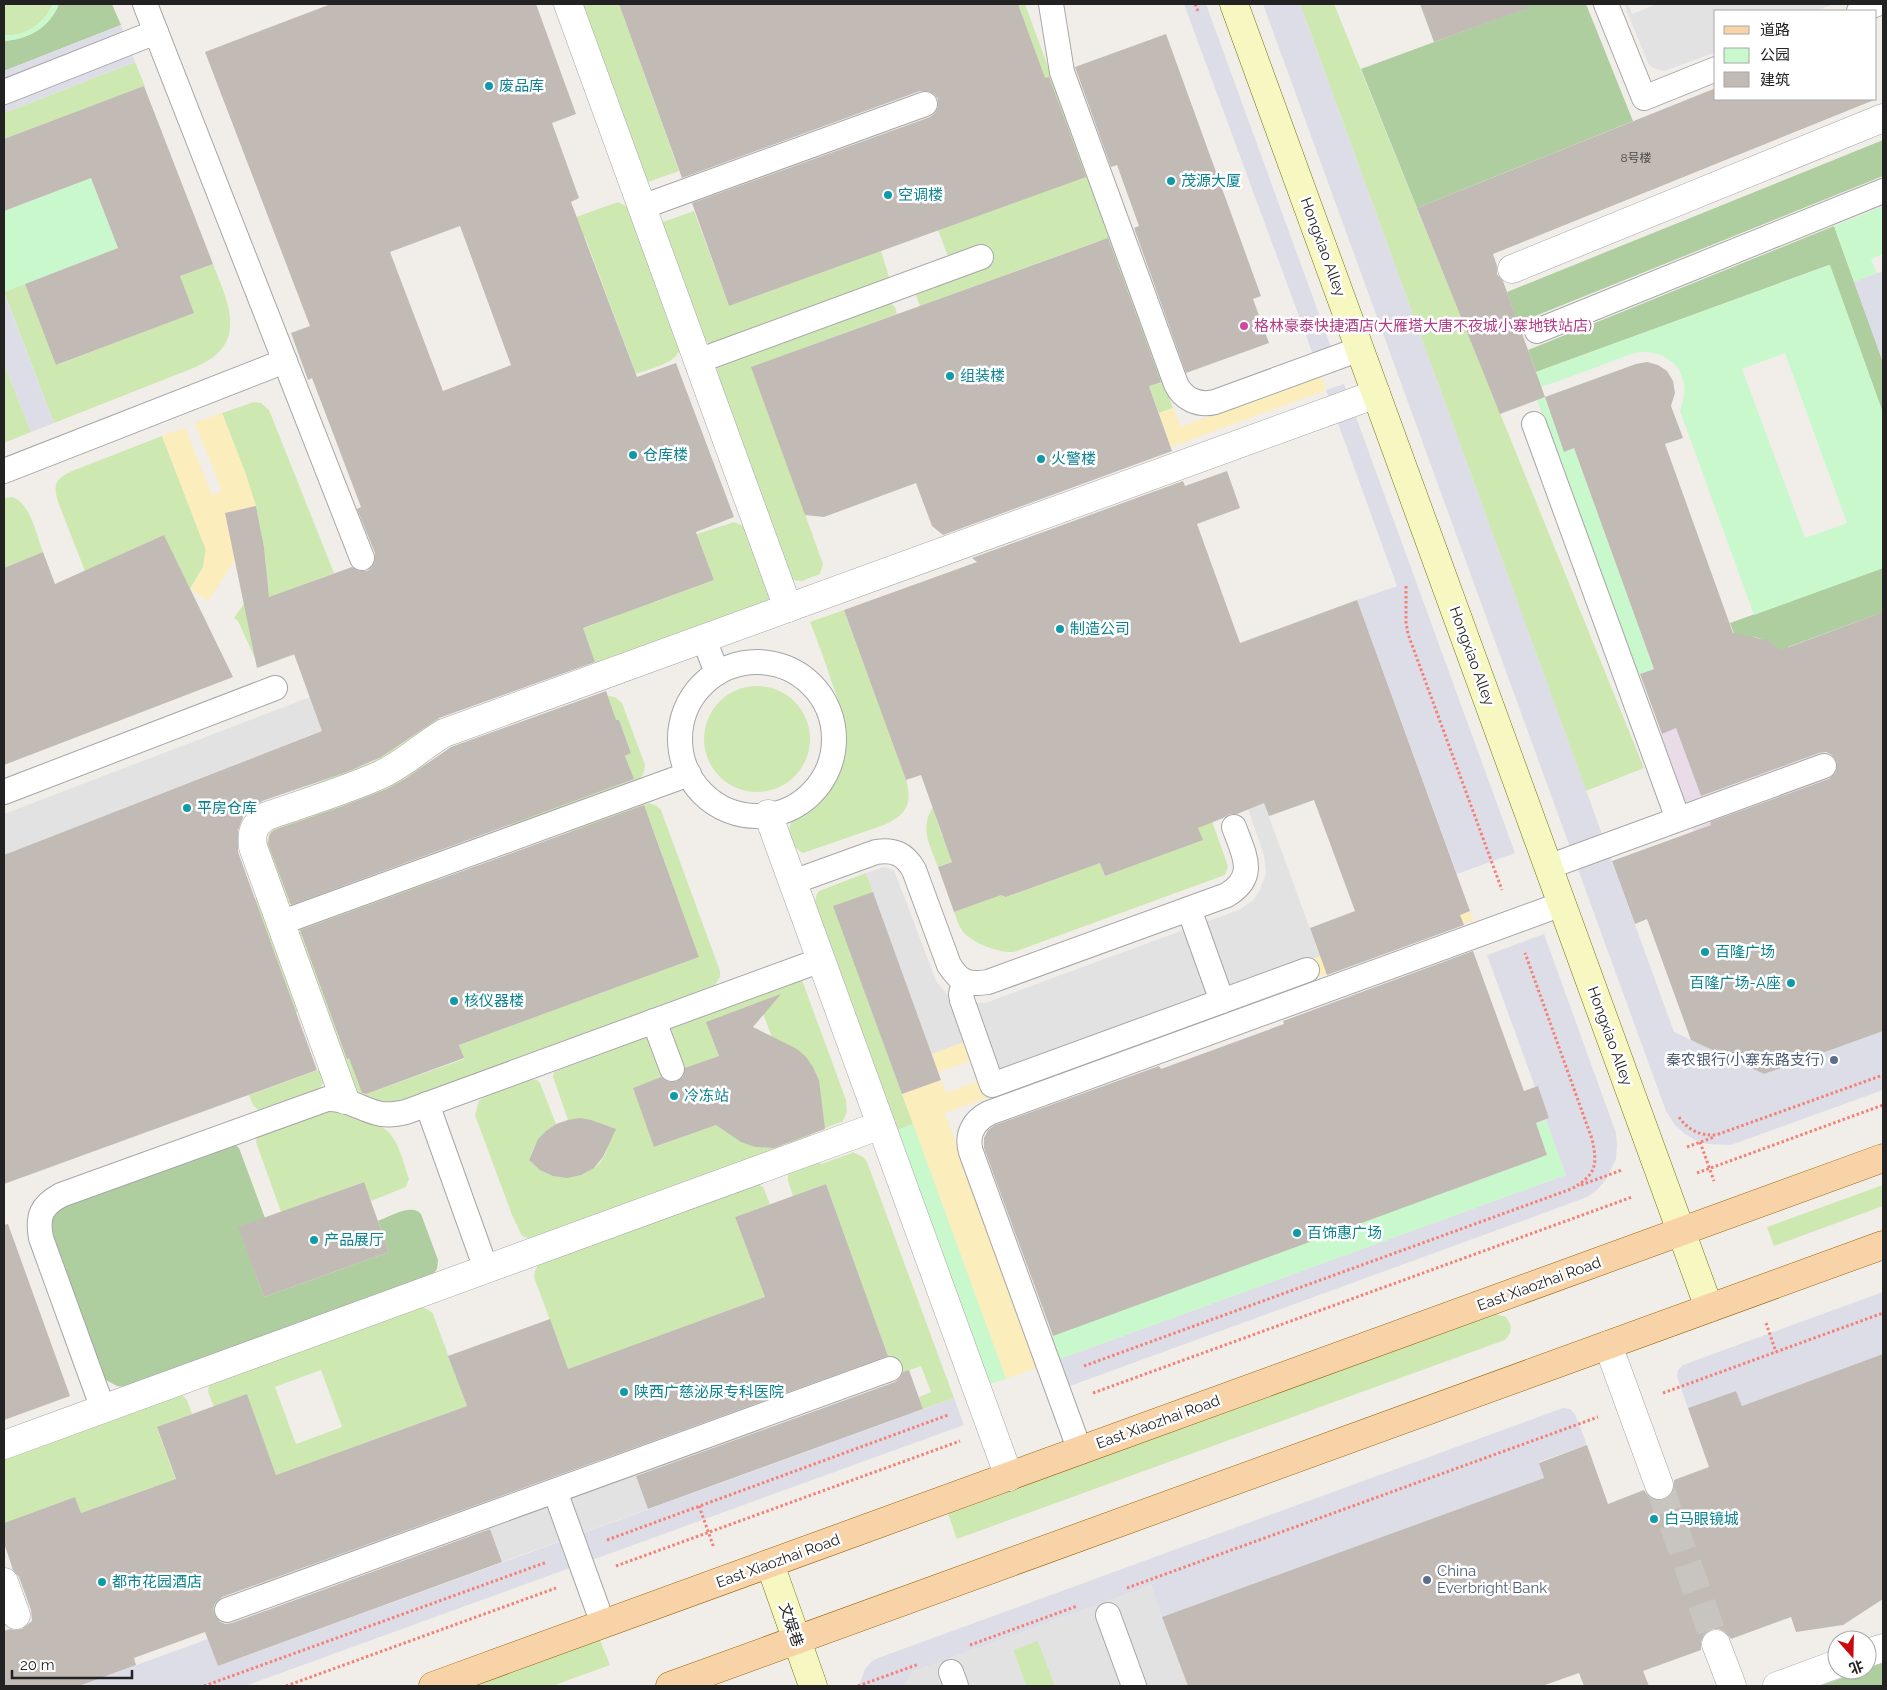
<svg xmlns="http://www.w3.org/2000/svg" width="1887" height="1690" font-family="Raleway,'Noto Sans SC',sans-serif">
	<rect width="100%" height="100%" fill="#f1eee9"/>
	<path fill="#eadbe8" d="M1761,685L1790,764L1820,753L1823,760L1883,738V773L1728,829L1694,832L1659,735L1676,728L1701,796L1782,767Z"/>
	<g fill="#cee8b2" fill-rule="evenodd">
		<path d="M4,4H53C44,23 26,37 4,35Z"/>
		<path d="M580,4H619L679,171L645,183Z"/>
		<path d="M1018,4H1025L1173,408L1159,413L1096,242L920,306L916,296L918,290L951,257L947,254L938,230L1046,83Z"/>
		<path d="M1300,4H1334L1644,768L1586,791Z"/>
		<path d="M135,62L145,86L4,139V113Z"/>
		<path d="M618,202L628,207L680,349C675,364 650,369 636,374L585,237L526,259L655,602L714,580L697,534L734,522L745,527L770,597L769,603L598,670L585,635L429,692L442,726L377,769L234,820L322,1062C324,1075 327,1082 317,1091L258,1110L253,1105L249,1095L321,1069L300,1011L295,1013L254,899L259,897L238,840L232,815L374,761L371,753L411,737L398,701L644,605L512,240Z"/>
		<path d="M694,211L729,306L881,251L889,277L887,282L717,344H711L703,339L660,223Z"/>
		<path d="M213,264C229,305 249,344 196,367L54,423L4,292L25,284L57,365L193,313L180,276Z"/>
		<path d="M888,301L895,307L897,314L752,367L823,564L820,574L802,581L792,580L716,373L718,364Z"/>
		<path d="M4,364L31,432L4,443Z"/>
		<path d="M254,402L261,403L269,410L334,573L273,596L294,655L259,667L238,621L234,618L257,585L265,571L266,564L264,547L256,506L245,472L222,413Z"/>
		<path d="M162,436L206,550L203,567L190,589L164,535L85,571L58,502C53,484 55,479 72,471Z"/>
		<path d="M13,497C31,505 36,534 43,552L4,568V498Z"/>
		<path d="M844,610L906,780C913,804 906,815 884,825L803,853C792,848 787,833 791,822C803,812 817,806 827,793C858,755 845,718 830,677C824,658 817,640 810,622Z"/>
		<circle cx="757" cy="739" r="53"/>
		<path d="M607,696L615,697L622,703L645,765L644,772L640,779L514,825L507,824L502,815L630,768L625,756L631,753L619,720L613,722L609,710L266,835L287,893L345,883L340,889L295,905L287,903L262,832L399,778L435,759Z"/>
		<path d="M984,797L935,815L942,835L958,859L938,867C930,845 919,828 933,807Z"/>
		<path d="M649,803L657,806L661,810L720,971V977L715,985L391,1104H384L356,1093L297,936L301,929L436,879L439,880L308,945L363,1095L464,1059L459,1045L699,957L650,821L572,849L570,832L573,829Z"/>
		<path d="M1208,810L1228,866L1225,875L1014,952C998,953 976,944 965,934C959,928 957,919 954,912L987,900L983,887L1007,897L1086,868L1096,851L1105,876L1202,840L1194,815Z"/>
		<path d="M866,873L873,892L834,907L913,1124L898,1130L815,902L817,894L819,891Z"/>
		<path d="M802,980L846,1100L847,1112L842,1123L841,1122L810,1134L811,1138L530,1239L522,1236L512,1215L475,1115L479,1101L485,1096L531,1079L537,1080L540,1083L556,1124C541,1134 534,1144 529,1160C548,1177 551,1176 574,1172C580,1171 589,1170 594,1168C606,1161 609,1143 611,1130C597,1121 585,1118 568,1120L553,1077L554,1072L647,1037L667,1075L633,1088L655,1147L720,1123L769,1147L784,1145L797,1138L819,1080C808,1054 798,1050 773,1040L759,1003L707,1022L719,1056L679,1071L667,1033L671,1028Z"/>
		<path d="M330,1108C347,1114 380,1120 391,1135C400,1146 404,1165 409,1179L406,1187L371,1201L363,1182L281,1212L256,1142L258,1134Z"/>
		<path d="M852,1152L863,1157L867,1162L954,1398L923,1409L919,1397L931,1392L921,1366L895,1375L826,1184L793,1196L788,1181V1174L791,1171L819,1160L821,1164L852,1153Z"/>
		<path d="M756,1183L763,1187L770,1204L735,1217L765,1297L568,1369L534,1277L535,1271L539,1263Z"/>
		<path d="M1883,1185V1206L1774,1246L1767,1227Z"/>
		<path d="M420,1306L429,1310L433,1314L467,1406L276,1475L247,1395L214,1407L208,1392L209,1385ZM321,1370L342,1427L296,1444L275,1387Z"/>
		<path d="M1496,1314L1506,1317L1511,1326L1510,1333L1505,1340L957,1539L948,1514Z"/>
		<path d="M182,1395L187,1400L192,1414L157,1428L226,1618L203,1627L153,1487L81,1513L75,1497L4,1523V1457Z"/>
		<path d="M600,1640L610,1665L552,1686H474Z"/>
		<path d="M1038,1640L1055,1686H1026L1013,1650Z"/>
	</g>
	<g fill="#aecea0">
		<path d="M59,4H112L121,25L4,71V41C29,39 49,28 59,4Z"/>
		<path d="M1519,4H1586L1633,121L1417,208L1361,69L1521,10Z"/>
		<path d="M1883,140V176L1518,323L1507,292Z"/>
		<path d="M1834,226L1883,362V413L1829,265L1536,372L1528,350Z"/>
		<path d="M1883,568V629L1875,615L1788,647L1802,686C1785,659 1774,629 1736,639L1730,623Z"/>
		<path d="M234,1144L239,1148L265,1218L239,1228L264,1297L389,1252L378,1221C389,1217 412,1203 421,1214L438,1260L437,1269L433,1274L126,1387L117,1386L104,1379L48,1226L57,1209Z"/>
		<path d="M1883,1663V1686H1820Z"/>
	</g>
	<g fill="#fcedbc">
		<path d="M1321,376L1326,390L1171,447L1159,413L1173,408L1180,427Z"/>
		<path d="M222,413L245,472L256,506L225,514L235,560L208,601L190,589L203,567L206,550L162,436L185,428L212,495L222,491L195,423Z"/>
		<path d="M1470,911L1474,920L945,1113L1038,1367L1006,1379L902,1094L941,1080L946,1093L978,1081L970,1061L938,1072L931,1054L983,1035L997,1073L1320,956L1323,964Z"/>
	</g>
	<g fill="#c9f8cc" fill-rule="evenodd">
		<path d="M53,4H59C49,28 29,39 4,41V35C26,37 44,23 53,4Z"/>
		<path d="M91,178L118,248L4,292V211Z"/>
		<path d="M1883,206V254L1871,259L1877,274L1854,282L1834,226Z"/>
		<path d="M1830,265L1883,413V568L1754,615L1680,411C1685,397 1687,384 1679,370C1673,360 1660,353 1647,352C1635,351 1621,358 1610,362C1587,371 1564,379 1541,387L1536,372ZM1785,353L1847,523L1805,538L1742,369Z"/>
		<path d="M1545,397L1564,451L1574,448L1654,669L1637,675L1537,400Z"/>
		<path d="M1546,1120L1566,1175L1038,1367L1029,1344L1547,1155L1536,1123Z"/>
		<path d="M913,1124L1006,1379L990,1384L898,1130Z"/>
	</g>
	<g fill="#e2e2e2">
		<path d="M1624,4H1628L1632,14L1657,4H1834L1815,11H1716V52L1664,71L1653,68L1648,63Z"/>
		<path d="M607,619L4,855V814L310,697Z"/>
		<path d="M1264,803L1320,956L997,1073L983,1035L931,1054L866,873L884,867L894,870L936,981L947,994L956,999L976,1003H985L1241,909L1253,900L1259,892L1266,874L1264,855L1248,809Z"/>
		<path d="M889,1357L895,1375L634,1470L648,1509L502,1562L488,1524L226,1618L220,1600L310,1567L308,1562L498,1492L502,1502L603,1465L599,1456L796,1384L799,1389Z"/>
		<path d="M1151,1585L1188,1686H1055L1038,1641L1013,1650L1026,1686H905L912,1672Z"/>
	</g>
	<g fill="#dddde7">
		<path d="M1184,4H1206L1339,369L1321,376Z"/>
		<path d="M1263,4H1300L1674,1032L1764,1074L1883,1031V1090L1731,1145L1707,1144L1695,1140L1685,1134L1675,1125L1666,1111Z"/>
		<path d="M121,25L135,62L4,113V71Z"/>
		<path d="M1883,271V362L1854,282Z"/>
		<path d="M4,293L54,423L31,432L4,364Z"/>
		<path d="M1344,384L1515,853L1457,874L1357,600L1397,586L1326,390Z"/>
		<path d="M1544,934L1616,1133L1617,1146L1616,1159L1605,1181L1597,1190L1587,1197L1544,1213L1048,1394L1038,1367L1566,1175L1546,1120L1549,1118L1538,1087H1535L1487,955Z"/>
		<path d="M1883,1292V1354L1742,1406L1736,1391L1688,1408L1677,1377L1678,1370L1683,1365Z"/>
		<path d="M954,1398L964,1425L245,1686H79L208,1639L218,1666Z"/>
		<path d="M1563,1408L1570,1409L1575,1414L1587,1445L1539,1462L1544,1478L1162,1617L1151,1585L912,1672L905,1686H859L865,1669L872,1661L878,1658Z"/>
	</g>
	<g fill="#c2bab5" fill-rule="evenodd">
		<path d="M331,4H536L576,114L552,123L579,198L571,202L637,377L676,363L734,517L696,532L714,580L583,628L595,662L439,718L381,757L347,772L262,801L244,815L238,830V852L317,1070L4,1184V855L322,731L294,654L257,668L225,513L256,506L264,547L269,597L352,567L359,571H367L372,567L375,561V553L357,509L361,507L312,378L308,380L291,333L310,326L205,52ZM460,226L511,365L443,391L390,252Z"/>
		<path d="M619,4H1018L1045,78L1049,77L1086,177L729,306L692,203L930,117L935,113L938,107V99L934,94L928,91H920L682,178Z"/>
		<path d="M1420,4H1527L1528,8L1434,42Z"/>
		<path d="M1166,34L1261,296L1253,299L1269,343L1186,373L1134,228L1139,226L1117,165L1111,167L1075,67Z"/>
		<path d="M144,86L213,264L180,276L194,313L56,365L25,284L118,248L91,178L4,211V139Z"/>
		<path d="M1716,88V99H1874V100L1493,254L1497,266V274L1503,281L1545,397L1500,414L1417,208Z"/>
		<path d="M1108,238L1161,382L1149,386L1172,451L943,535L932,526L916,483L824,517L805,515L751,367Z"/>
		<path d="M1647,362L1658,365L1667,371L1673,381L1675,393L1671,406L1683,438L1665,444L1733,633L1767,640L1781,650L1883,612V1031L1764,1074L1691,1040L1647,919L1635,924L1612,861L1711,825L1710,822L1829,779L1835,774L1837,769V762L1832,755L1826,752L1819,753L1701,796L1676,728L1662,734L1640,674L1654,669L1574,448L1564,452L1545,397L1636,364Z"/>
		<path d="M1227,471L1240,508L1197,524L1240,643L1357,600L1470,911L1460,915L1464,925L1327,975L1310,928L1355,911L1314,800L1269,816L1264,803L1237,814H1230L1223,818L1198,828L1203,840L1105,876L1100,863L1006,897L1001,895L954,912L938,867L952,862L921,775L906,780L844,610L977,562L972,558L1183,481L1185,486Z"/>
		<path d="M164,535L233,677L4,765V568L43,552L55,584Z"/>
		<path d="M606,691L616,720H619L631,753L625,756L634,779L291,905L268,844L269,835L274,830L343,806L387,789L405,779L451,747Z"/>
		<path d="M644,805L699,957L459,1045L464,1058L366,1094L362,1093L349,1058L347,1059L300,930Z"/>
		<path d="M873,892L941,1080L902,1094L833,906Z"/>
		<path d="M1473,951L1524,1091L1538,1086L1549,1118L1536,1123L1547,1155L1053,1336L984,1148V1138L988,1130L995,1125L1159,1066L1161,1069L1284,1024L1283,1021Z"/>
		<path d="M781,994L753,1027L797,1049L806,1057L813,1067L819,1080L825,1129L774,1148L755,1147L741,1142L716,1125L654,1147L633,1088L661,1077L669,1082H676L683,1077L685,1068L719,1056L706,1022Z"/>
		<path d="M580,1118L591,1120L616,1129L603,1157L594,1168L581,1175L567,1178L553,1176L540,1170L529,1160L538,1139L546,1131L556,1124L568,1120Z"/>
		<path d="M364,1182L389,1252L264,1297L238,1227Z"/>
		<path d="M826,1184L888,1356L222,1597L216,1602L213,1608L214,1614L219,1621L225,1624L232,1623L490,1529L502,1562L218,1666L205,1632L134,1658L136,1665L79,1686H4V1631L10,1629L14,1630L22,1629L32,1621L31,1610L19,1577L13,1570L4,1543V1523L75,1497L81,1513L176,1479L157,1427L247,1394L276,1475L467,1406L448,1356L550,1319L568,1369L765,1297L735,1217Z"/>
		<path d="M8,1224L70,1396L4,1420V1225Z"/>
		<path d="M1883,1354V1599L1843,1625L1796,1632L1791,1617L1731,1639L1725,1632L1719,1629H1711L1704,1635L1701,1642V1650L1643,1671L1649,1686H1584L1579,1673L1542,1686H1188L1162,1617L1544,1478L1539,1463L1587,1445L1608,1504L1644,1490L1649,1497L1657,1500H1664L1671,1495L1674,1487V1480L1709,1467L1688,1408L1736,1391L1742,1406Z"/>
		<path d="M909,1370L923,1409L648,1509L636,1476L895,1382L900,1378L903,1372Z"/>
	</g>
	<g fill="none" stroke-linecap="round" stroke-linejoin="round">
		<path stroke="#c8c5c1" stroke-width="28" stroke-dasharray="28 14" stroke-linecap="butt" d="M1659,1485L1716,1644"/>
		<defs>
			<g id="lane">
				<path d="M145,4L362,558"/>
				<path d="M1051,4L1062,72L1176,384C1183,399 1198,406 1215,402L1360,349"/>
				<path d="M1606,4L1644,98L1716,69"/>
				<path d="M1859,11L1877,4"/>
				<path d="M4,92L156,32"/>
				<path d="M642,207L925,104"/>
				<path d="M1537,331L1883,191"/>
				<path d="M698,361L981,257"/>
				<path d="M1534,424L1678,819"/>
				<path d="M4,471L285,361"/>
				<path d="M704,639L717,673"/>
				<circle cx="757" cy="739" r="77"/>
				<path d="M4,792L275,688"/>
				<path d="M1548,867L1824,766"/>
				<path d="M793,882L876,852C894,849 905,854 914,870L949,965C960,982 967,985 988,982L1227,895C1258,876 1244,855 1234,827"/>
				<path d="M1189,909L1222,1001"/>
				<path d="M280,923L689,774"/>
				<path d="M964,982L961,994L962,1000L992,1085L1307,970"/>
				<path d="M654,1021L672,1069"/>
				<path d="M427,1104L486,1269"/>
				<path d="M103,1409L41,1238C37,1216 41,1206 61,1195L327,1099C346,1098 359,1108 377,1113C387,1116 397,1114 406,1112L821,960"/>
				<path d="M1080,1451L971,1152C966,1135 973,1121 989,1113L1562,904"/>
				<path d="M555,1491L603,1624"/>
				<path d="M227,1610L890,1369"/>
				<path d="M1108,1615L1134,1686"/>
				<path d="M951,1672L956,1686"/>
			</g>
			<g id="street">
				<path d="M568,4L788,608"/>
				<path d="M1512,269L1883,118"/>
				<path d="M768,814L1009,1477"/>
				<path d="M345,1100L253,847C251,832 254,824 267,816C304,803 344,791 380,775C403,765 422,746 444,733L1376,394"/>
				<path d="M1608,1345L1659,1485"/>
				<path d="M4,1445L881,1125"/>
				<path d="M4,1582L16,1615"/>
				<path d="M1716,1644L1732,1686"/>
				<path d="M1867,1653L1883,1648"/>
				<path d="M1777,1686L1837,1664"/>
			</g>
			<g id="secondary">
				<path d="M1234,4L1709,1308"/>
				<path d="M770,1564L813,1686"/>
			</g>
			<g id="primary">
				<path d="M433,1686L1883,1158"/>
				<path d="M670,1686L1883,1245"/>
			</g>
		</defs>
		<use href="#lane" stroke="#a6a6a6" stroke-width="26"/>
		<use href="#street" stroke="#a6a6a6" stroke-width="29"/>
		<use href="#secondary" stroke="#6e770a" stroke-width="29"/>
		<use href="#primary" stroke="#986507" stroke-width="29"/>
		<g stroke="#f48177" stroke-width="3" stroke-dasharray="2.5 2.5" stroke-linecap="butt">
			<path d="M1195,4L1198,11"/>
			<path d="M1406,586V622L1408,634L1502,890"/>
			<path d="M1679,1117C1688,1130 1700,1136 1716,1135L1883,1075"/>
			<path d="M1700,1142L1714,1181"/>
			<path d="M1687,1147L1714,1137"/>
			<path d="M1697,1173L1883,1105"/>
			<path d="M1581,1185L1622,1170"/>
			<path d="M1766,1323L1776,1352"/>
			<path d="M1084,1366L1571,1189C1596,1175 1598,1166 1592,1139L1525,953"/>
			<path d="M1093,1393L1632,1197"/>
			<path d="M1663,1393L1883,1313"/>
			<path d="M699,1506L714,1548"/>
			<path d="M607,1540L948,1415"/>
			<path d="M616,1566L960,1441"/>
			<path d="M1127,1588L1598,1417"/>
			<path d="M970,1645L1077,1606"/>
			<path d="M204,1686L547,1562"/>
			<path d="M286,1686L556,1588"/>
			<path d="M858,1686L919,1664"/>
		</g>
		<use href="#lane" stroke="#fff" stroke-width="24"/>
		<use href="#street" stroke="#fff" stroke-width="28"/>
		<use href="#secondary" stroke="#f6f7c1" stroke-width="28"/>
		<use href="#primary" stroke="#f8d3a7" stroke-width="28"/>
	</g>
	<g fill="#0f9aa8" stroke="#fff" stroke-width="2">
		<circle cx="489" cy="86" r="5"/>
		<circle cx="1171" cy="181" r="5"/>
		<circle cx="888" cy="195" r="5"/>
		<circle cx="950" cy="376" r="5"/>
		<circle cx="633" cy="455" r="5"/>
		<circle cx="1041" cy="459" r="5"/>
		<circle cx="1060" cy="629" r="5"/>
		<circle cx="187" cy="808" r="5"/>
		<circle cx="1705" cy="952" r="5"/>
		<circle cx="1791" cy="983" r="5"/>
		<circle cx="454" cy="1001" r="5"/>
		<circle cx="674" cy="1096" r="5"/>
		<circle cx="1297" cy="1233" r="5"/>
		<circle cx="314" cy="1240" r="5"/>
		<circle cx="624" cy="1392" r="5"/>
		<circle cx="1654" cy="1519" r="5"/>
		<circle cx="102" cy="1582" r="5"/>
	</g>
	<circle fill="#d1479c" stroke="#fff" stroke-width="2" cx="1244" cy="326" r="5"/>
	<g fill="#5c6f8a" stroke="#fff" stroke-width="2">
		<circle cx="1834" cy="1060" r="5"/>
		<circle cx="1427" cy="1580" r="5"/>
	</g>
	<g text-anchor="middle" dominant-baseline="central" stroke-width="5" stroke-linejoin="round" paint-order="stroke">
		<g font-size="12" fill="#4a4847">
			<text x="1636" y="158">8号楼</text>
		</g>
		<g font-size="15" fill="#0d838f" stroke="#fff" text-anchor="start">
			<text x="499" y="86">废品库</text>
			<text x="1181" y="181">茂源大厦</text>
			<text x="898" y="195">空调楼</text>
			<text x="960" y="376">组装楼</text>
			<text x="643" y="455">仓库楼</text>
			<text x="1051" y="459">火警楼</text>
			<text x="1070" y="629">制造公司</text>
			<text x="197" y="808">平房仓库</text>
			<text x="1715" y="952">百隆广场</text>
			<text x="1781" y="983" text-anchor="end">百隆广场-A座</text>
			<text x="464" y="1001">核仪器楼</text>
			<text x="684" y="1096">冷冻站</text>
			<text x="1307" y="1233">百饰惠广场</text>
			<text x="324" y="1240">产品展厅</text>
			<text x="634" y="1392">陕西广慈泌尿专科医院</text>
			<text x="1664" y="1519">白马眼镜城</text>
			<text x="112" y="1582">都市花园酒店</text>
		</g>
		<g font-size="15" fill="#222" stroke="#fff">
			<text transform="translate(1323 247) rotate(70)">Hongxiao Alley</text>
			<text transform="translate(1472 656) rotate(70)">Hongxiao Alley</text>
			<text transform="translate(1610 1036) rotate(70)">Hongxiao Alley</text>
			<text transform="translate(1539 1284) rotate(-20)">East Xiaozhai Road</text>
			<text transform="translate(1158 1422) rotate(-20)">East Xiaozhai Road</text>
			<text transform="translate(778 1561) rotate(-20)">East Xiaozhai Road</text>
			<text transform="translate(791 1625) rotate(71)">文娱巷</text>
		</g>
		<g font-size="15" fill="#b23c85" stroke="#fff" text-anchor="start">
			<text x="1254" y="326">格林豪泰快捷酒店(大雁塔大唐不夜城小寨地铁站店)</text>
		</g>
		<g font-size="15" fill="#4e5e75" stroke="#fff" text-anchor="end">
			<text x="1824" y="1060">秦农银行(小寨东路支行)</text>
			<text x="1437" y="1571" text-anchor="start">China<tspan x="1437" dy="17">Everbright Bank</tspan></text>
		</g>
	</g>
	<rect width="1887" height="1690" fill="none" stroke="#222222" stroke-width="10"/>
	<rect x="1714" y="10" width="162" height="90" fill="#ffffff" stroke="#a7a7a7"/>
	<rect x="1724" y="26" width="25" height="8" fill="#f8d3a7" stroke="#a7a7a7"/>
	<text x="1760" y="35" font-size="15" fill="#222222">道路</text>
	<rect x="1724" y="48" width="25" height="15" fill="#c9f8cc" stroke="#a7a7a7"/>
	<text x="1760" y="60" font-size="15" fill="#222222">公园</text>
	<rect x="1724" y="72" width="25" height="15" fill="#c2bab5" stroke="#a7a7a7"/>
	<text x="1760" y="85" font-size="15" fill="#222222">建筑</text>
	<g transform="translate(1852 1655) rotate(160)"><circle r="24" fill="#ffffff" stroke="#a7a7a7"/>
	<path d="M0-4L9 19L0 12L-9 19Z" fill="#ca090e"/>
	<text y="-8" font-size="14" font-weight="bold" text-anchor="middle" fill="#222222">北</text>
	</g>
	<path d="M12 1670v8h120v-8" fill="none" stroke="#222222" stroke-width="2.5"/>
	<text x="20" y="1670" font-size="15" fill="#222222" stroke="#ffffff" stroke-width="4" paint-order="stroke">20 m</text>
</svg>
